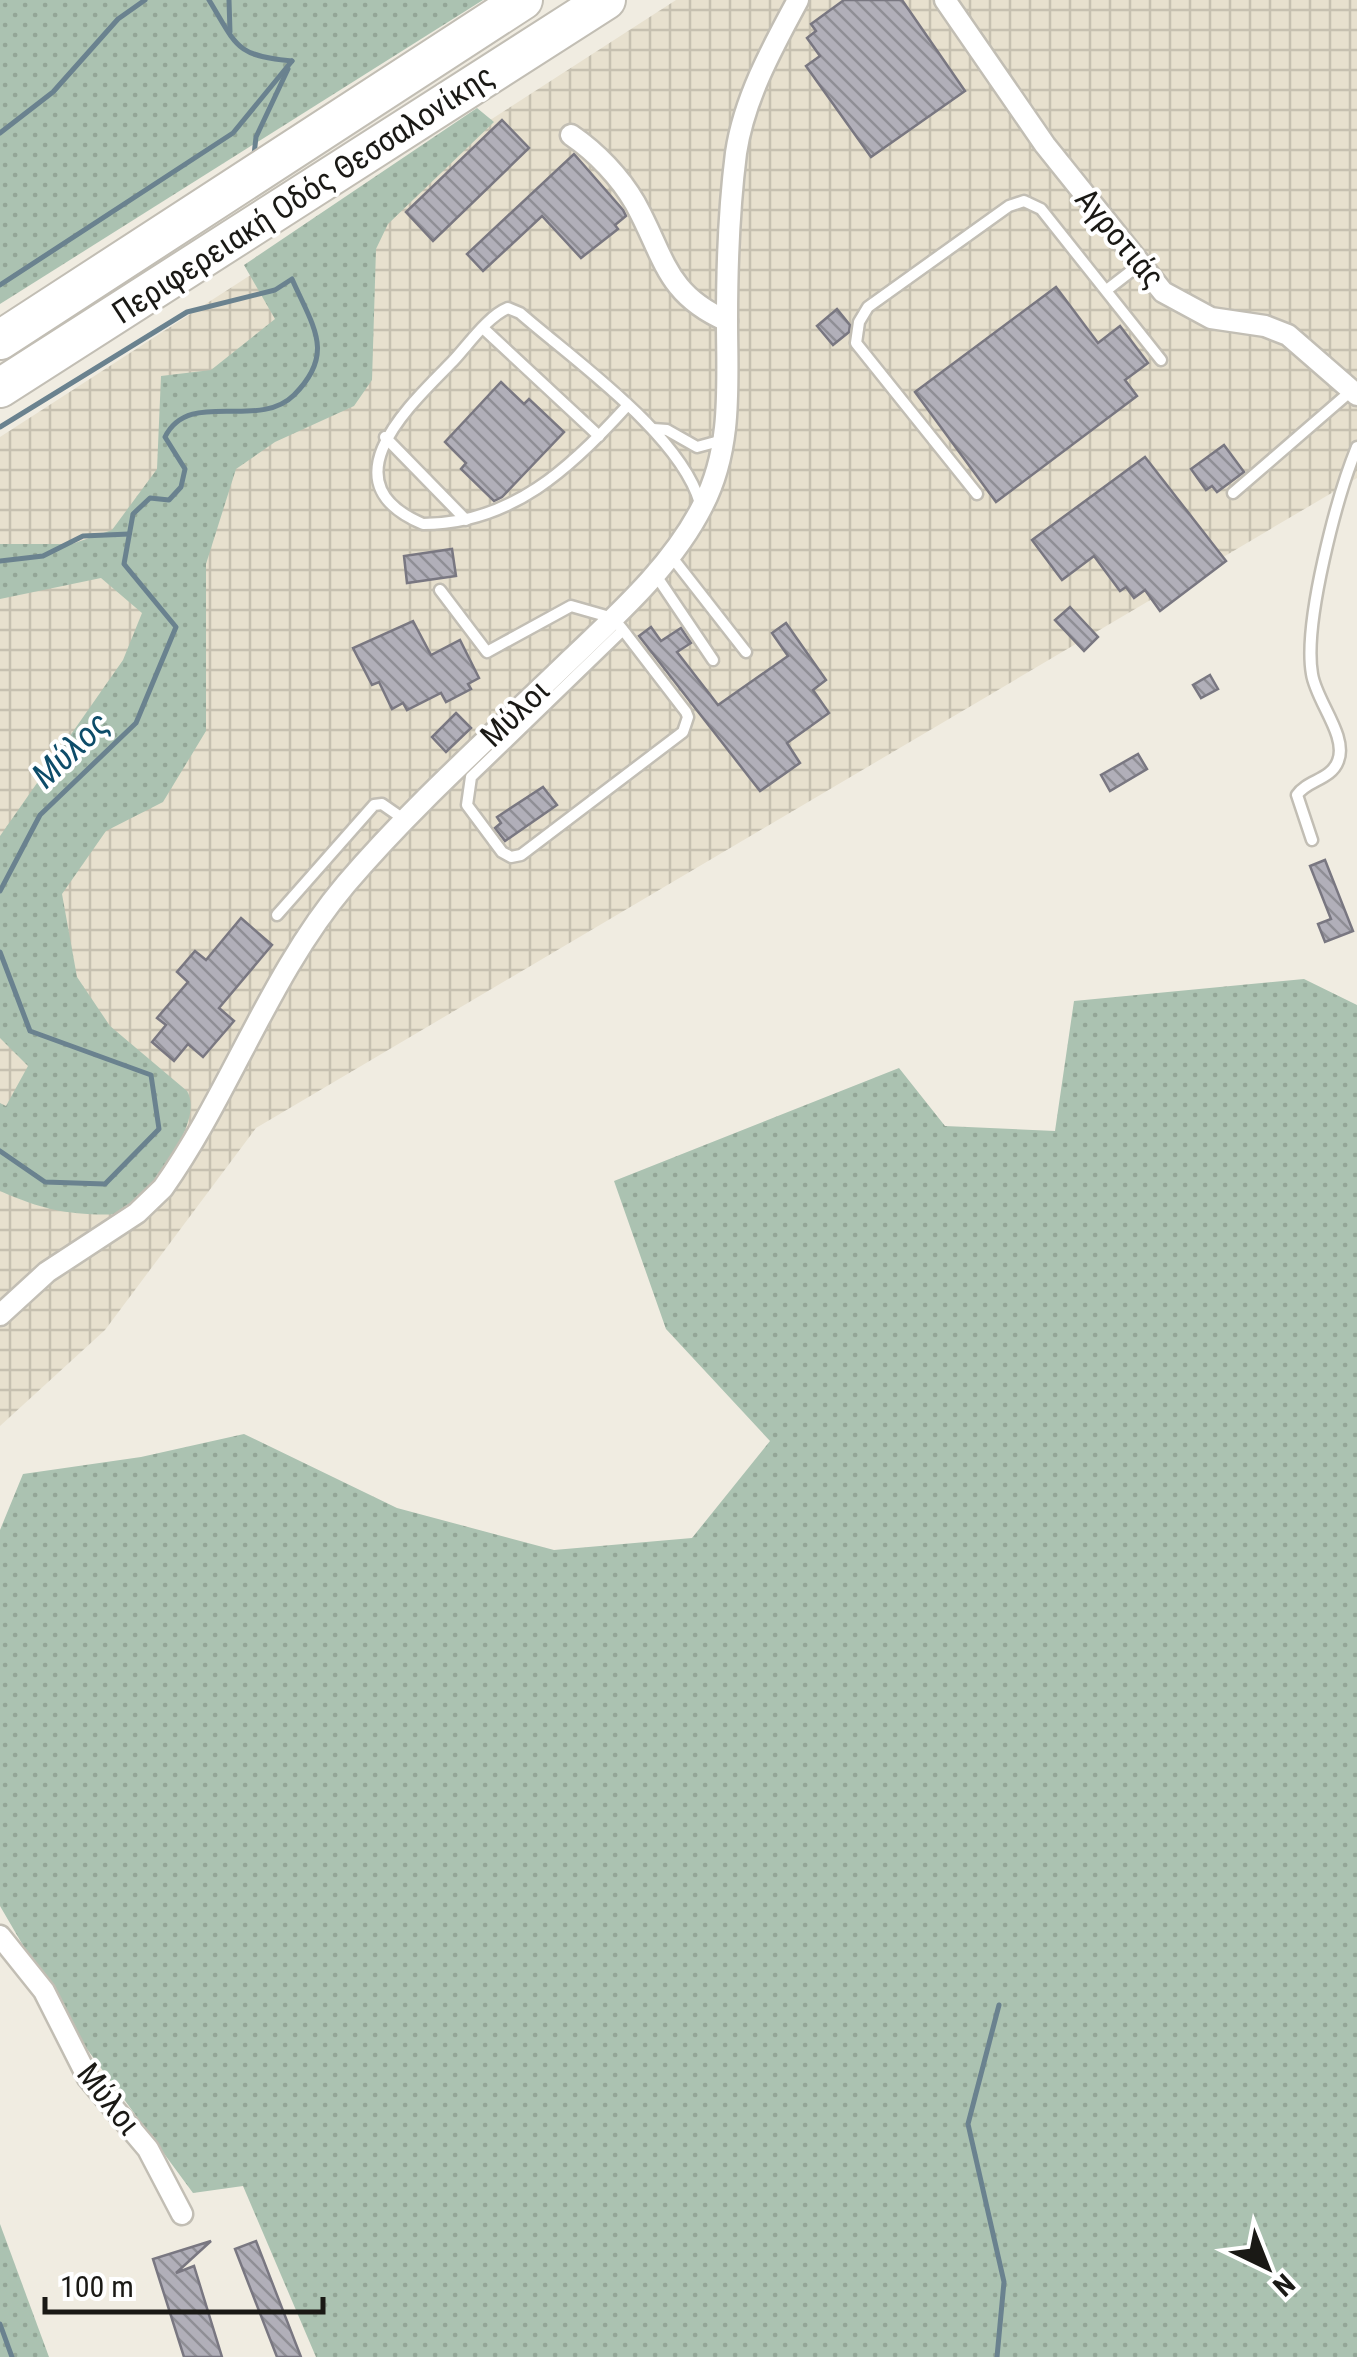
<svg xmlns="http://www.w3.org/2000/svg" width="1357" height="2357" font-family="'Roboto Condensed',sans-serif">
	<defs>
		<pattern id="industrial-grid" width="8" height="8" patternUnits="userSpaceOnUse" patternTransform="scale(2.5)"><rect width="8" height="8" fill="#e7e0ce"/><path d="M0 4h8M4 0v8" fill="none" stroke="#c6c0b0"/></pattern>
		<pattern id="grass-dots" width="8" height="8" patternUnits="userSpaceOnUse" patternTransform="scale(2.5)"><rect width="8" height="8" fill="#abc2b1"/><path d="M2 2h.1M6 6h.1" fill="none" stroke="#93a697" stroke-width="1.8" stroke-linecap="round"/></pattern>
		<pattern id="building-back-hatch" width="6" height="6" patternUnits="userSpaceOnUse" patternTransform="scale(2.5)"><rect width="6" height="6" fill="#b1afb9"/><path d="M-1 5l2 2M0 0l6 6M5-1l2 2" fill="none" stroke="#8f8e95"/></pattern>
	</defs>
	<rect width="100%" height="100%" fill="#f0ece1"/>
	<path fill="url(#industrial-grid)" d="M676,0H1357V478L256,1128L105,1330L0,1426V437Z"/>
	<g fill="url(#grass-dots)">
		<path d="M0,0H483L0,304Z"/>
		<path d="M477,108L494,122L388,224L376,249L372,380L354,406L275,442L236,469L206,564V731L163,802L106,831L62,894L77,977L110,1026L187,1091C206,1123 147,1191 126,1214C74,1216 48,1212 0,1191V1103L6,1106L28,1066L0,1038V836L123,660L142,613L101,578L0,599V544H72L112,530L157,469L161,376L211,370L275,319L244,265Z"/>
		<path d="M1304,979L1357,1005V2357H316L243,2186L193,2193L70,2026L0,1906V1530L23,1474L141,1457L244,1434L397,1508L554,1550L692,1538L770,1441L666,1329L614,1181L899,1068L945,1126L1055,1131L1074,1001Z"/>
		<path d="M0,2224L49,2357H0Z"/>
	</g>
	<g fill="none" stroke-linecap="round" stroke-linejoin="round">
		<g stroke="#6a828f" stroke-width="5">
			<path d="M209,0C237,46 235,56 292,61"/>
			<path d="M229,0L230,32"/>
			<path d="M0,133L53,92L118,19L145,0"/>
			<path d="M254,155L256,137L288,69"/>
			<path d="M0,285L233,133L292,61"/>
			<path d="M0,427L187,312L275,290L292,279C313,327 336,353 294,395C258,431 189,388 165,437L185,469L181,487L169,500L150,498L133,514L124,564L176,627L136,723L40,815L0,891"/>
			<path d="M0,561L43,556L83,536L129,534"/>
			<path d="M0,952L30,1031L151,1075L159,1129L105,1184L45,1182L0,1151"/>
			<path d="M0,2324L12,2357"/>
			<path d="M997,2357L1004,2282L968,2124L999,2005"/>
		</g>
	</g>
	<g fill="url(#building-back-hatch)" stroke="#797781" stroke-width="2.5">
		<path d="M844,0H902L965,91L871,157L806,66L820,56L807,38L816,31L811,24Z"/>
		<path d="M502,120L529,148L433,241L406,212Z"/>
		<path d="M574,154L623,210L626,216L615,225L618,229L581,258L542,216L483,271L467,254Z"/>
		<path d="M1056,287L1098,343L1120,326L1148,363L1125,380L1137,396L996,502L915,392Z"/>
		<path d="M837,309L850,325L849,332L833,345L817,326Z"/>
		<path d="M501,382L524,404L529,399L564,432L502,497L494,501L461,469L466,463L445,442Z"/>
		<path d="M1224,445L1244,472L1217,492L1212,486L1206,490L1191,469Z"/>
		<path d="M1145,457L1226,561L1160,611L1145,590L1134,598L1126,587L1120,591L1094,556L1062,580L1032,540Z"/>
		<path d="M452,549L456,576L407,583L404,556Z"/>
		<path d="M1070,607L1098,637L1084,651L1055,620Z"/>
		<path d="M413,621L431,655L460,640L479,678L468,684L471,689L446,702L441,693L407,710L403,703L392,709L379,682L372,685L353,648Z"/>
		<path d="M786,623L826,680L813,690L829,713L787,743L800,763L760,791L639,636L651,627L661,641L681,628L691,643L677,652L718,705L788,656L772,633Z"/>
		<path d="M1210,675L1218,689L1201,698L1193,685Z"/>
		<path d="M456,713L471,728L446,752L432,737Z"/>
		<path d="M1138,754L1147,769L1110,791L1101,775Z"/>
		<path d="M543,787L557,805L505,841L495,828L501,823L497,817Z"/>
		<path d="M1325,860L1353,931L1325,942L1318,924L1331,919L1310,866Z"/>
		<path d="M241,918L272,945L219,1008L234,1021L203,1057L188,1044L174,1061L152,1042L166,1025L157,1018L188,982L177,972L195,951L206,960Z"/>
		<path d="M211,2241L176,2273L194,2266L222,2357H184L153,2259Z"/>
		<path d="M256,2241L301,2357H277L235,2249Z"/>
	</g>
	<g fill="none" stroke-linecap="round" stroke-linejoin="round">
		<defs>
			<g id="lane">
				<path d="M1108,289L1139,265"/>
				<path d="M484,329L599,436"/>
				<path d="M627,406C571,468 511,524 423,524C324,482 411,404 453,361C468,345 488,316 508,308L520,313C575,361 680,434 700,503"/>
				<path d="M653,429L667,430L697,447L723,440"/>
				<path d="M385,437L466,520"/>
				<path d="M1233,493L1351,391"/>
				<path d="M977,494L856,343L859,322L868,307L1009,206L1024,201L1041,209L1161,360"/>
				<path d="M671,556L746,652"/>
				<path d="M655,574L713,660"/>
				<path d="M440,590L487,652L571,606L613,618L623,630L686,712L688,717L683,732L521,855L511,857L502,852L467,805L471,777L623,630"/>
				<path d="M1312,840L1297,795C1307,780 1331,780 1338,761C1348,736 1316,701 1312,674C1303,623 1337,496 1357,447"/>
				<path d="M277,915L374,805L382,804L405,820"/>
			</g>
			<g id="street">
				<path d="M945,0L1045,145L1163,292L1211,318L1265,326L1288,335L1357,395"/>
				<path d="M571,135C596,152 620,177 635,203C665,257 665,294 727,321"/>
				<path d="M0,1315L47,1272L137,1213L163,1188C231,1092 269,975 346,884C415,803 495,733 571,659C619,613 673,565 703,505C733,447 727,383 727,320C727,264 729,208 736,153C744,99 772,48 798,0"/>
				<path d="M0,1936L44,1991L88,2078L148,2149L182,2214"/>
			</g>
			<g id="highway">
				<path d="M0,340L523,0"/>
				<path d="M0,388L606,0"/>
			</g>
		</defs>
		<use href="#lane" stroke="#c2beb4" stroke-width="15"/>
		<use href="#street" stroke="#c2beb4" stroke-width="25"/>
		<use href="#highway" stroke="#c2beb4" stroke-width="42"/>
		<use href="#lane" stroke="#fff" stroke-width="10"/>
		<use href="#street" stroke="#fff" stroke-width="20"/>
		<use href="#highway" stroke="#fff" stroke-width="38"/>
	</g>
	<g text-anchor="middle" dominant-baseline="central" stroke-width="8" stroke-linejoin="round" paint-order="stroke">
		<g font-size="32" fill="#1a1915" stroke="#fff">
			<text transform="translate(303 194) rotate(-33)">Περιφερειακή Οδός Θεσσαλονίκης</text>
			<text transform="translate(1120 238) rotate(50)">Αγροτιάς</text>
			<text transform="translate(515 713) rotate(-44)">Μύλοι</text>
			<text transform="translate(109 2099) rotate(52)">Μύλοι</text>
		</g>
		<g font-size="35" font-style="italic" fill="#0d4c69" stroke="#fff">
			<text transform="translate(71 750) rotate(-44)">Μύλος</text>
		</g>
	</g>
	<g transform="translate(1267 2267) rotate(137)" stroke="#ffffff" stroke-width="8" paint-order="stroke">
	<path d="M0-8L18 38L0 25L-18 38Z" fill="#1a1915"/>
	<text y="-15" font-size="28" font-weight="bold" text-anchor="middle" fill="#1a1915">N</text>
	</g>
	<path d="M45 2297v15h278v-15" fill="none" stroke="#1a1915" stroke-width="5"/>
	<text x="60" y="2297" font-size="30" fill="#1a1915" stroke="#ffffff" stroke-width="8" paint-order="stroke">100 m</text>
</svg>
